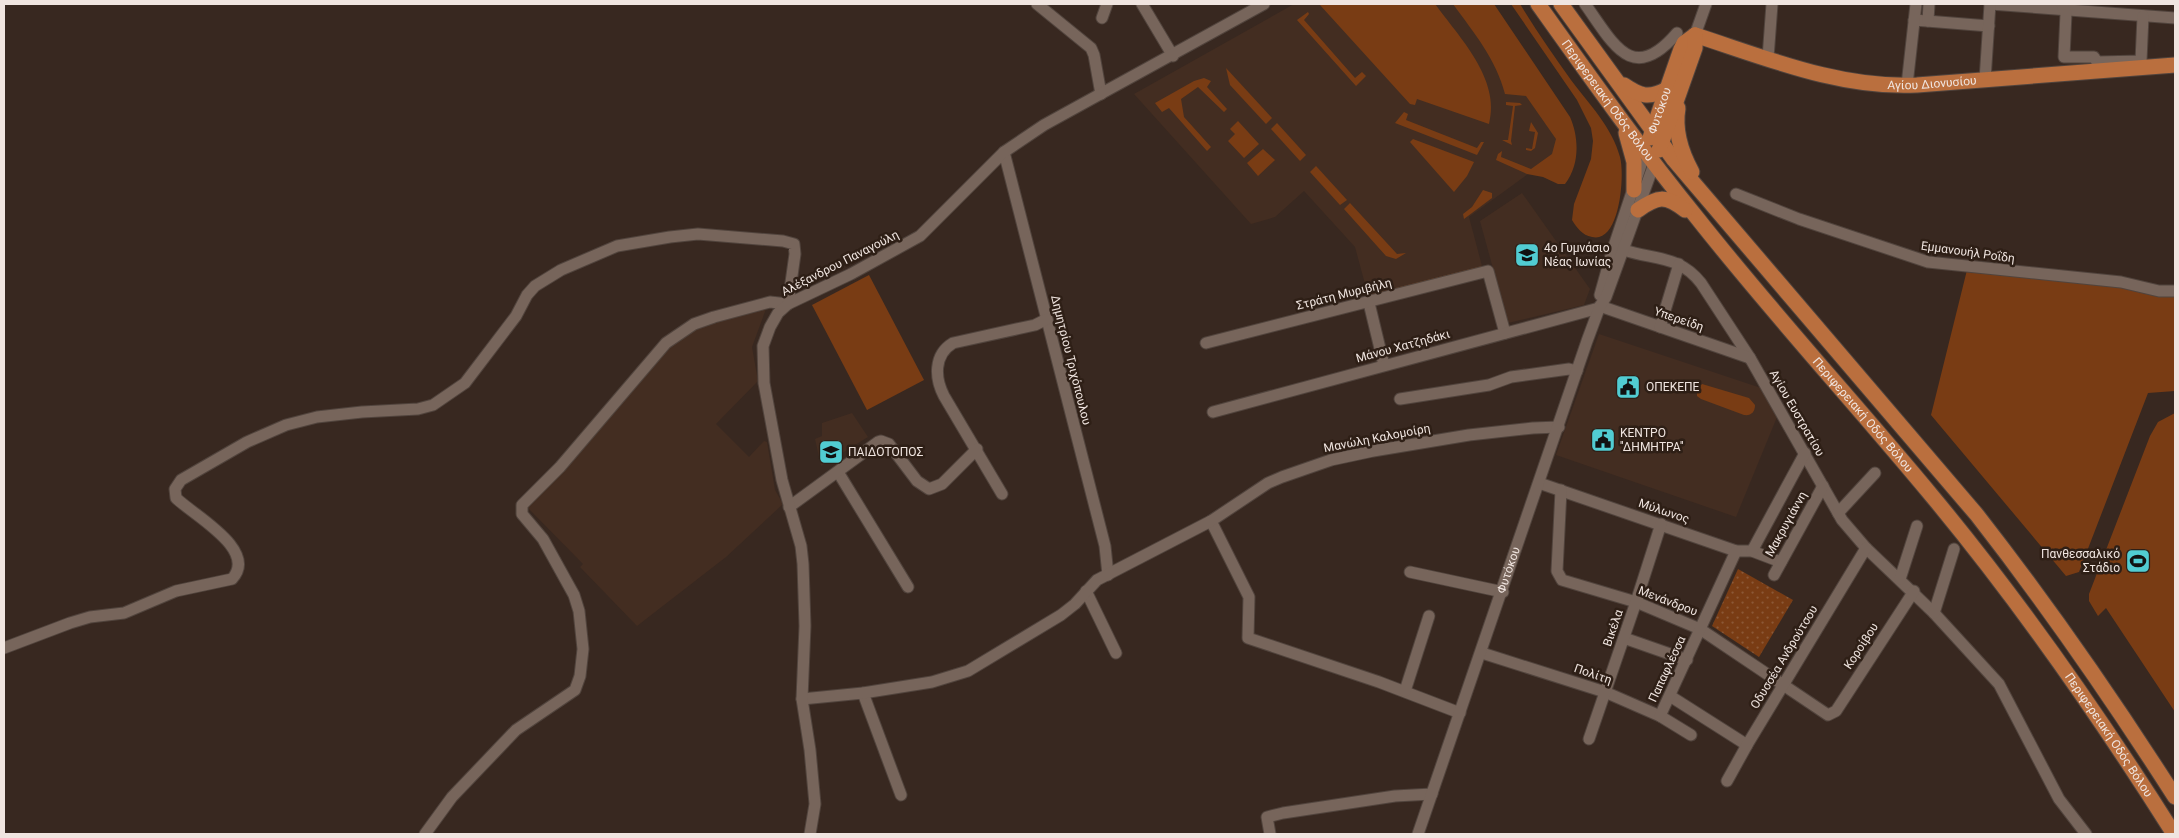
<svg xmlns="http://www.w3.org/2000/svg" width="2179" height="838" font-family="Roboto,sans-serif">
	<defs>
		<pattern id="park-dots" width="8" height="8" patternUnits="userSpaceOnUse" patternTransform="scale(1.25)"><rect width="8" height="8" fill="#793c14"/><path d="M2 2h.1M6 6h.1" fill="none" stroke="#8c5836" stroke-width="1.8" stroke-linecap="round"/></pattern>
	</defs>
	<rect width="100%" height="100%" fill="#382820"/>
	<g fill="#432d21">
		<path d="M1294,4H1463L1565,147L1469,217L1482,266L1368,295L1355,247L1304,191L1275,217L1251,224L1134,94Z"/>
		<path d="M1522,193L1590,289L1584,305L1508,323L1480,221Z"/>
		<path d="M766,309L752,347L758,381L716,424L749,457L764,441L767,442L775,490L783,504L726,557L637,626L580,567L583,564L527,507L666,346L698,324Z"/>
		<path d="M1599,334L1761,388L1777,417L1736,517L1556,455Z"/>
		<path d="M852,413L868,437L821,466L815,439L822,436V423Z"/>
	</g>
	<g fill="#793c14">
		<path d="M1321,4H1435C1459,37 1501,79 1489,124L1417,99L1415,105L1410,104L1320,5Z"/>
		<path d="M1453,4H1494L1570,117C1579,137 1580,165 1565,184H1558L1543,177L1527,174L1496,160L1498,154L1502,151L1501,157L1531,169L1552,154L1556,139L1526,96L1505,94C1496,59 1474,33 1453,4Z"/>
		<path d="M1511,4H1520C1536,30 1553,55 1571,80C1589,104 1612,127 1620,157C1625,175 1620,244 1592,237C1582,235 1577,228 1572,220L1574,204L1591,159L1593,141L1591,128L1577,100Z"/>
		<path d="M1308,12L1309,14L1304,20L1355,78L1362,72L1366,76L1356,86L1297,20Z"/>
		<path d="M1226,68L1272,118L1266,124L1230,85Z"/>
		<path d="M1204,78L1211,81L1207,87L1227,109L1224,112L1198,87L1181,99L1184,117L1211,147L1207,151L1169,108L1162,112L1155,103L1194,81Z"/>
		<path d="M1506,102L1520,103L1522,105L1515,106L1511,141L1512,145L1502,140H1508L1513,106L1506,105Z"/>
		<path d="M1404,112L1408,114L1406,120L1477,148L1481,142H1484L1477,155L1395,123Z"/>
		<path d="M1238,121L1259,144L1244,158L1228,141L1235,134L1230,129Z"/>
		<path d="M1531,122L1538,133L1535,148L1531,151L1526,150V148L1532,149L1535,132L1529,131Z"/>
		<path d="M1277,123L1306,155L1300,161L1271,129Z"/>
		<path d="M1413,139L1474,162L1467,176L1454,192L1410,142Z"/>
		<path d="M1263,149L1275,160L1258,176L1247,163Z"/>
		<path d="M1316,166L1347,200L1340,205L1310,172Z"/>
		<path d="M1483,190L1492,193V198L1464,219L1463,214L1472,207Z"/>
		<path d="M1350,203L1397,254L1406,253L1396,259L1386,256L1344,209Z"/>
		<path d="M1482,266L1483,269L1369,298L1368,295Z"/>
		<path d="M1967,270L2175,292V391L2148,393L2079,572L2066,576L1931,415Z"/>
		<path d="M869,275L924,380L867,410L812,305Z"/>
		<path d="M1702,384L1749,398L1755,405C1755,412 1751,416 1744,415L1701,399L1697,396V390Z"/>
		<path d="M2175,413V712L2106,608L2098,616L2089,601V594L2150,436L2158,422Z"/>
	</g>
	<path fill="url(#park-dots)" d="M1738,569L1793,600L1759,657L1712,626Z"/>
	<g fill="none" stroke-linecap="round" stroke-linejoin="round">
		<defs>
			<g id="minor">
				<path d="M1037,4L1091,48L1094,55L1101,94"/>
				<path d="M1142,4L1173,56"/>
				<path d="M1585,4C1613,43 1632,86 1677,33"/>
				<path d="M1990,4L2175,18"/>
				<path d="M2062,5L2066,13L2064,57H2094L2097,62L2141,61L2143,16"/>
				<path d="M1102,18L1107,4"/>
				<path d="M1914,20L1989,26"/>
				<path d="M1928,21L1929,4"/>
				<path d="M1695,35L1706,4"/>
				<path d="M1768,58L1772,4"/>
				<path d="M1985,80L1990,4"/>
				<path d="M1907,85L1916,4"/>
				<path d="M1004,152L1105,546L1108,575"/>
				<path d="M1736,194L1799,219L1928,262L2121,282L2159,291H2175"/>
				<path d="M1624,250C1654,260 1679,255 1701,283L1750,358L1842,520L1866,548L1934,613L1999,684L2059,799L2086,834"/>
				<path d="M1600,295L1612,252L1645,153"/>
				<path d="M1369,303L1384,365"/>
				<path d="M1600,306L1750,358"/>
				<path d="M1660,327L1679,264"/>
				<path d="M1206,343L1488,271L1505,333"/>
				<path d="M1400,399L1489,385L1511,377L1569,369L1577,371"/>
				<path d="M1213,412L1599,308"/>
				<path d="M838,472L908,587"/>
				<path d="M1539,483L1736,551H1752L1781,562"/>
				<path d="M1561,490L1557,571L1562,580L1636,602L1700,629L1828,715L1836,711L1914,591"/>
				<path d="M1002,494L944,396C935,379 933,355 953,343L1035,325L1047,319"/>
				<path d="M789,507L878,442L881,441L889,444L917,481L929,489L942,484L977,449"/>
				<path d="M1838,513L1875,473"/>
				<path d="M1211,521L1249,597L1248,638L1379,682L1460,713"/>
				<path d="M1752,551L1805,453"/>
				<path d="M1410,572L1503,592"/>
				<path d="M1774,575L1823,486"/>
				<path d="M1900,579L1917,526"/>
				<path d="M1086,591L1116,653"/>
				<path d="M1934,613L1954,549"/>
				<path d="M1624,638L1687,660"/>
				<path d="M4,648L70,623L90,617L124,613L176,591L232,579C259,550 193,515 176,498L175,489L181,480L247,442L286,425L317,417L362,412L418,409L433,405L465,383L516,316L527,295L535,286L561,270L617,246L670,237L698,234L783,241L794,244L795,254L788,304L770,302L714,317L694,324L666,343L560,467L522,505V514L543,539L574,595L579,611L583,649L580,676L575,690L516,730L452,797L425,834"/>
				<path d="M1482,653L1605,692L1660,716L1691,735"/>
				<path d="M1405,691L1429,616"/>
				<path d="M863,693L901,795"/>
				<path d="M1670,696L1747,745"/>
				<path d="M802,699L863,693L932,682L968,671L1061,615L1075,604L1097,580L1211,521L1268,483L1282,477L1331,460L1373,451L1469,435L1533,428L1559,427"/>
				<path d="M1660,716L1736,551"/>
				<path d="M1589,739L1636,602L1661,524"/>
				<path d="M1727,781L1747,745L1866,548"/>
				<path d="M810,834L815,804L810,750L802,699L805,626L803,564L801,546L782,480L764,383L763,346L770,327L778,313L788,304L851,274L920,236L1004,152L1044,125L1264,4"/>
				<path d="M1270,834L1267,817L1283,813L1395,796L1432,794"/>
				<path id="s1" d="M1418,834L1587,341L1600,306L1606,297L1654,164"/>
			</g>
			<g id="major">
				<path id="s2" d="M1538,4C1590,77 1641,149 1698,219C1773,314 1855,403 1932,496C2021,603 2100,717 2174,834"/>
				<path d="M1561,4L1674,160L1977,515C2048,606 2113,700 2175,797"/>
				<path id="s3" d="M1695,35C1766,58 1841,89 1917,85L2175,65"/>
				<path d="M1624,85C1640,96 1649,99 1667,89"/>
				<path d="M1678,108C1674,131 1681,152 1692,172"/>
				<path d="M1626,133L1634,162V190"/>
				<path id="s4" d="M1650,138L1681,49L1684,43L1695,35"/>
				<path d="M1659,150L1695,48V35"/>
				<path d="M1638,210C1658,196 1665,195 1685,210"/>
			</g>
		</defs>
		<use href="#minor" stroke="#51443d" stroke-width="13"/>
		<use href="#major" stroke="#51443d" stroke-width="17"/>
		<use href="#minor" stroke="#77655b" stroke-width="11"/>
		<use href="#major" stroke="#ba6f3e" stroke-width="15"/>
	</g>
	<defs>
		<symbol id="school-square" viewBox="-11 -11 22 22"><rect x="-9" y="-9" width="18" height="18" rx="4" fill="#51ccd2" stroke="#2e1f16"/><path d="M0-5L7-2L0 1L-7-2ZM-4 1L0 2.5L4 1V4Q0 6-4 4Z" fill="#111"/></symbol>
		<symbol id="civic-square" viewBox="-11 -11 22 22"><rect x="-9" y="-9" width="18" height="18" rx="4" fill="#51ccd2" stroke="#2e1f16"/><path d="M-.6-6.5H3V-4.5H.6V-3L4-1V1h2V6H-6V1h2V-1L-.6-3ZM-1.2 2.5V6h2.4V2.5Z" fill="#111"/></symbol>
		<symbol id="stadium-square" viewBox="-11 -11 22 22"><rect x="-9" y="-9" width="18" height="18" rx="4" fill="#51ccd2" stroke="#2e1f16"/><path d="M0-5a6.5 5 0 1 0 0 10a6.5 5 0 1 0 0-10ZM-3.5-1.8h7v3.6h-7Z" fill="#111"/></symbol>
	</defs>
	<g fill-rule="evenodd">
		<use href="#school-square" x="1513" y="241" width="28" height="28"/>
		<use href="#civic-square" x="1614" y="373" width="28" height="28"/>
		<use href="#civic-square" x="1589" y="426" width="28" height="28"/>
		<use href="#school-square" x="817" y="438" width="28" height="28"/>
		<use href="#stadium-square" x="2124" y="547" width="28" height="28"/>
	</g>
	<g text-anchor="middle" dominant-baseline="central" stroke-width="5" stroke-linejoin="round" paint-order="stroke">
		<g font-size="12" fill="#f0e5e0" stroke="#2e1f16">
			<text stroke="none"><textPath href="#s3" startOffset="244">Αγίου Διονυσίου</textPath></text>
			<text stroke="none"><textPath href="#s2" startOffset="119">Περιφερειακή Οδός Βόλου</textPath></text>
			<text stroke="none"><textPath href="#s4" startOffset="29">Φυτόκου</textPath></text>
			<text transform="translate(1968 252) rotate(8)">Εμμανουήλ Ροΐδη</text>
			<text transform="translate(840 263) rotate(-27)">Αλέξανδρου Παναγούλη</text>
			<text transform="translate(1344 294) rotate(-14)">Στράτη Μυριβήλη</text>
			<text transform="translate(1679 319) rotate(19)">Υπερείδη</text>
			<text transform="translate(1403 346) rotate(-15)">Μάνου Χατζηδάκι</text>
			<text transform="translate(1071 360) rotate(76)">Δημητρίου Τριχόπουλου</text>
			<text transform="translate(1797 413) rotate(60)">Αγίου Ευστρατίου</text>
			<text stroke="none"><textPath href="#s2" startOffset="524">Περιφερειακή Οδός Βόλου</textPath></text>
			<text transform="translate(1377 438) rotate(-11)">Μανώλη Καλομοίρη</text>
			<text transform="translate(1664 511) rotate(19)">Μύλωνος</text>
			<text transform="translate(1786 524) rotate(-61)">Μακρυγιάννη</text>
			<text stroke="none"><textPath href="#s1" startOffset="279">Φυτόκου</textPath></text>
			<text transform="translate(1668 601) rotate(21)">Μενάνδρου</text>
			<text transform="translate(1613 628) rotate(-71)">Βικέλα</text>
			<text transform="translate(1861 646) rotate(-57)">Κοροίβου</text>
			<text transform="translate(1784 657) rotate(-59)">Οδυσσέα Ανδρούτσου</text>
			<text transform="translate(1667 669) rotate(-65)">Παπαφλέσσα</text>
			<text transform="translate(1593 674) rotate(19)">Πολίτη</text>
			<text stroke="none"><textPath href="#s2" startOffset="928">Περιφερειακή Οδός Βόλου</textPath></text>
		</g>
		<g font-size="12" fill="#f0e5e0" stroke="#2e1f16" text-anchor="start">
			<text x="1544" y="248">4ο Γυμνάσιο<tspan x="1544" dy="14">Νέας Ιωνίας</tspan></text>
			<text x="1646" y="387">ΟΠΕΚΕΠΕ</text>
			<text x="1620" y="433">ΚΕΝΤΡΟ<tspan x="1620" dy="14">''ΔΗΜΗΤΡΑ''</tspan></text>
			<text x="848" y="452">ΠΑΙΔΟΤΟΠΟΣ</text>
			<text x="2120" y="554" text-anchor="end">Πανθεσσαλικό<tspan x="2120" dy="14">Στάδιο</tspan></text>
		</g>
	</g>
	<rect width="2179" height="838" fill="none" stroke="#f0e5e0" stroke-width="10"/>
</svg>
